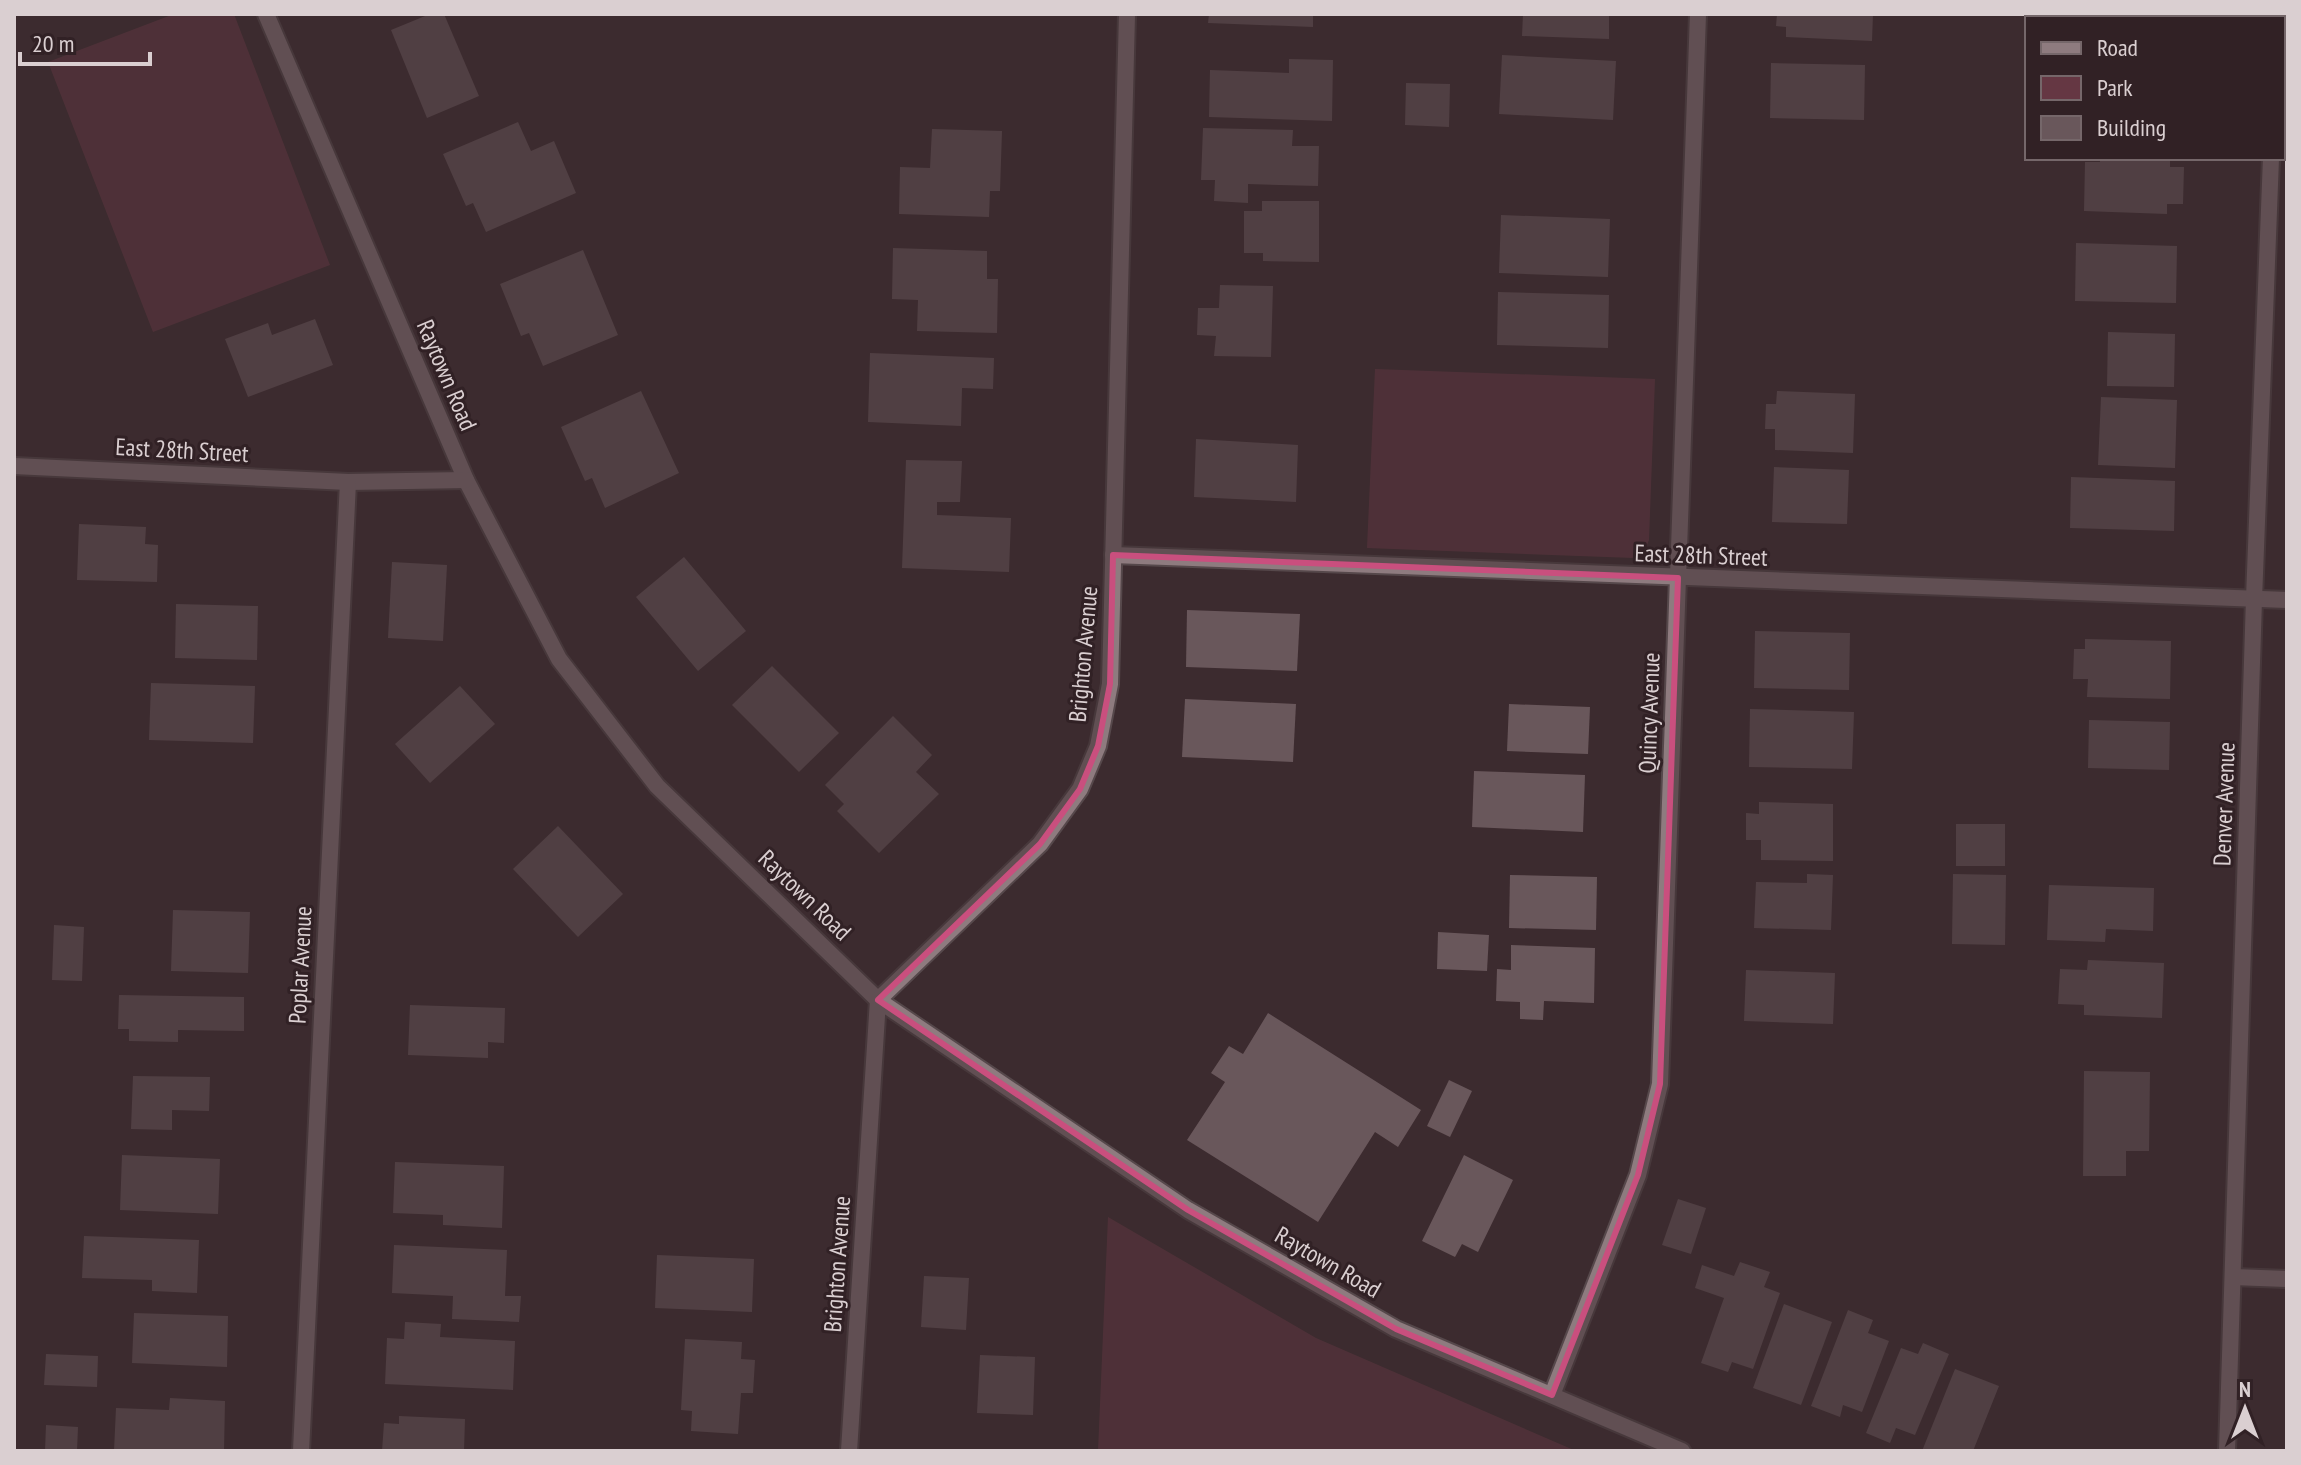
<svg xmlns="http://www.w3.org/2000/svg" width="2301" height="1465" font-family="'PT Sans Narrow',sans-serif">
	<rect width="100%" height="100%" fill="#3c2b2f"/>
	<g fill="#653743">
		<path d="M174,14H234L330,265L153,332L48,62Z"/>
		<path d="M1375,369L1655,379L1649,540L1644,552L1634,558L1367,548Z"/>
		<path d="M1108,1217L1316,1338L1576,1451H1098Z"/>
	</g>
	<g fill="#69575b">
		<path d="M430,14H444L479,96L427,118L391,30Z"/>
		<path d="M1209,14H1313V27L1208,23Z"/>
		<path d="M1523,14H1609V39L1522,36Z"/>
		<path d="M1777,14H1873L1872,41L1786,37V27L1776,26Z"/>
		<path d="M1502,55L1616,61L1613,120L1499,114Z"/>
		<path d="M1289,59L1333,60L1332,121L1209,117L1210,70L1289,73Z"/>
		<path d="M1771,63L1865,65L1864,120L1770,118Z"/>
		<path d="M1406,83L1450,84L1449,127L1405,125Z"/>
		<path d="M518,122L531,151L554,141L576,193L486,232L473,203L466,206L443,154Z"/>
		<path d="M1203,128L1293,130L1292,146H1319L1318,186L1248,184V203L1214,201L1215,180H1201Z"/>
		<path d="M932,129L1002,131L1000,191H990L989,217L899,214L900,167L930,168Z"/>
		<path d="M2100,158H2170V167H2184L2183,204H2167V214L2084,211L2085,162H2100Z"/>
		<path d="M1262,201H1319V262L1263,261V253H1244V211H1262Z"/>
		<path d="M1501,215L1610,219L1608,277L1499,273Z"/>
		<path d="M2076,243L2177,246L2176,303L2075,301Z"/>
		<path d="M893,248L987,251V279H998L997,333L917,331L918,300L892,299Z"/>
		<path d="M583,250L618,335L543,366L529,333L521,336L500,284Z"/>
		<path d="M1220,285L1273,286L1271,357L1214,356L1216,336L1197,335L1198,308H1219Z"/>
		<path d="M1498,292L1609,295L1608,348L1497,345Z"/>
		<path d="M315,319L333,365L248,397L225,339L268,323L272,335Z"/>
		<path d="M2108,332L2175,334L2174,387L2107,386Z"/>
		<path d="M870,353L994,358L993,389L962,388L961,426L868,422Z"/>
		<path d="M641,391L679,473L605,508L592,478L585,481L561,427Z"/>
		<path d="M1777,391L1855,394L1853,453L1775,450V429H1765L1766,404H1776Z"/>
		<path d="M2101,397L2177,400L2175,468L2098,465Z"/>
		<path d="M1196,439L1298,445L1296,502L1194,497Z"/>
		<path d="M906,460L962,461L960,502H937V515L1011,518L1009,572L902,568Z"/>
		<path d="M1774,467L1849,470L1847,524L1772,522Z"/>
		<path d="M2071,477L2175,481L2174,531L2070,528Z"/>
		<path d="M79,524L146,527L145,544L158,545L157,582L77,580Z"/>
		<path d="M684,557L746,631L698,671L636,597Z"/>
		<path d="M392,562L447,565L443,641L388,638Z"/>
		<path d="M176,604L258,606L257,660L175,658Z"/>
		<path d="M1187,610L1300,614L1297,671L1186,667Z"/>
		<path d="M1755,631L1850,633L1849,690L1754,688Z"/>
		<path d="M2085,639L2171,641L2170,699L2087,697L2088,679H2073L2074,649H2085Z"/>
		<path d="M772,666L839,733L799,772L732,705Z"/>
		<path d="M151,683L255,686L253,743L149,740Z"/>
		<path d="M460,686L495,724L430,783L395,744Z"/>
		<path d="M1185,699L1296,704L1293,762L1182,757Z"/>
		<path d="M1509,704L1590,707L1588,754L1507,751Z"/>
		<path d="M1750,709L1854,712L1852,769L1749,767Z"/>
		<path d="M893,716L932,755L916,772L939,794L879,853L837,811L844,804L825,785Z"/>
		<path d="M2089,720L2170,722L2169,770L2088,768Z"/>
		<path d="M1474,771L1585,775L1583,832L1472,827Z"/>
		<path d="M1759,802L1833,804V861L1761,860V840H1746V813L1759,814Z"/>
		<rect x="1956" y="824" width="49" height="42"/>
		<path d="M558,826L623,894L578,937L513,869Z"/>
		<path d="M1807,874L1833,875L1831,930L1754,928L1756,882L1807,883Z"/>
		<path d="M1953,874L2006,875L2005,945L1952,944Z"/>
		<path d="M1510,875L1597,877L1596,930L1509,928Z"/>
		<path d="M2049,885L2154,888L2153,931L2106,929L2105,942L2047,940Z"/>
		<path d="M173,910L250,912L248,973L171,971Z"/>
		<path d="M54,925L84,927L82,981L52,980Z"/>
		<path d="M1438,932L1489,935L1487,971L1437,969Z"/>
		<path d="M1511,945L1595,948L1594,1003L1544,1001L1543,1020L1520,1019V1002L1496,1001L1497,969L1511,970Z"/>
		<path d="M2088,960L2164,963L2162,1018L2084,1015V1005L2058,1004L2060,969L2087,970Z"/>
		<path d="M1746,970L1835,973L1833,1024L1744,1021Z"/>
		<path d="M119,995L244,997V1031L178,1030V1042L129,1041V1029H118Z"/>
		<path d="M410,1005L505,1008L504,1043L488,1042V1058L408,1055Z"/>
		<path d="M1268,1013L1421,1110L1398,1147L1375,1132L1318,1222L1187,1140L1225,1082L1211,1073L1229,1046L1243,1054Z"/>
		<path d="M2084,1071L2150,1072L2149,1151H2126V1176H2083Z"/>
		<path d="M133,1076L210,1077L209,1111L172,1110V1130L131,1129Z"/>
		<path d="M1449,1080L1472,1091L1450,1137L1427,1126Z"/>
		<path d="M122,1155L220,1159L218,1214L120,1210Z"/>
		<path d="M1464,1155L1513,1180L1478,1252L1462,1244L1455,1257L1422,1241Z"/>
		<path d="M395,1162L504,1166L502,1228L443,1225V1215L393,1213Z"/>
		<path d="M1678,1199L1706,1208L1691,1254L1662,1245Z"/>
		<path d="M84,1236L199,1240L197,1293L152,1291V1280L82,1278Z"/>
		<path d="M394,1245L507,1250L505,1296H521L519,1322L452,1319L453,1296L392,1293Z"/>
		<path d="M657,1255L754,1259L752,1312L655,1308Z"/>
		<path d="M1740,1262L1770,1272L1764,1287L1780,1293L1753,1369L1732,1362L1728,1372L1701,1363L1724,1298L1695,1288L1702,1265L1734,1276Z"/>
		<path d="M924,1276L969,1278L966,1330L921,1327Z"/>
		<path d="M1784,1304L1832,1322L1801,1405L1753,1388Z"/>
		<path d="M1848,1310L1873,1320L1868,1333L1889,1341L1862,1412L1843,1405L1840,1417L1811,1406Z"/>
		<path d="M134,1313L228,1316L227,1367L132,1363Z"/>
		<path d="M405,1322L441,1324L440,1337L515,1341L513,1390L385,1384L387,1338L404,1339Z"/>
		<path d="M685,1339L742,1342L741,1359L755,1360L753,1393H741L738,1434L691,1431L692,1411L681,1410Z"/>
		<path d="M1923,1343L1949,1354L1915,1435L1896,1428L1890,1443L1866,1433L1901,1348L1918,1354Z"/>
		<path d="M46,1354L98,1356L97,1387L44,1385Z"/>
		<path d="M980,1355L1035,1357L1033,1415L977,1413Z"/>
		<path d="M1955,1369L1999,1386L1973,1451H1922Z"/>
		<path d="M170,1398L225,1401L224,1451H114L116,1408L169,1410Z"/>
		<path d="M399,1416L465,1419L464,1451H382L384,1423L399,1424Z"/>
		<path d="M46,1425L78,1427L77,1451H45Z"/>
	</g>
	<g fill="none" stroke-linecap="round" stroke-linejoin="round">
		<defs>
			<g id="street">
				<path d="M266,14L466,480L559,659L657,786L878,1000L1188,1210L1396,1329L1682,1451"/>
				<path d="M2276,18V14"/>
				<path d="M14,466L348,482L466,480"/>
				<path d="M1113,555L2287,600"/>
				<path d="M2233,1277L2287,1279"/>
				<path d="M1552,1395L1638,1175L1660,1084L1698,14"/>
				<path d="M301,1451L348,482"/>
				<path d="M849,1451L878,1000L1040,844L1080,789L1098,746L1110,684L1127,14"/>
				<path d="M2227,1451L2254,599L2271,158"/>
			</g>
		</defs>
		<use href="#street" stroke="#56484b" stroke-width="20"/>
		<use href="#street" stroke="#8e7b7f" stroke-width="16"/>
	</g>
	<path d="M0 0H2301V1465H0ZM1113,555L1678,578L1660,1084L1638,1175L1552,1395L1396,1329L1188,1210L878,1000L1040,844L1080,789L1098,746L1110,684Z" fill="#3c2b2f" fill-opacity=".55" fill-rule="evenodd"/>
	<path fill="none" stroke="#c94f7e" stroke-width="6" stroke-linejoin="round" d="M1113,555L1678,578L1660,1084L1638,1175L1552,1395L1396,1329L1188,1210L878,1000L1040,844L1080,789L1098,746L1110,684Z"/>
	<g text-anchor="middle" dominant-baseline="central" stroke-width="6" stroke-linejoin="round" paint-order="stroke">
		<g font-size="24" fill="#dacfd1" stroke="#312125">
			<text transform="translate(447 375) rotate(67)">Raytown Road</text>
			<text transform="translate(182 450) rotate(3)">East 28th Street</text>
			<text transform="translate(1701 555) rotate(2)">East 28th Street</text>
			<text transform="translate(1083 654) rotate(-85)">Brighton Avenue</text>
			<text transform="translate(1649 713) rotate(-88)">Quincy Avenue</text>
			<text transform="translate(2224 804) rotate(-88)">Denver Avenue</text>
			<text transform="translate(805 895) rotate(44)">Raytown Road</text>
			<text transform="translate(300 965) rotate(-87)">Poplar Avenue</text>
			<text transform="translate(1328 1262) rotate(30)">Raytown Road</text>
			<text transform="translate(837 1264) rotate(-86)">Brighton Avenue</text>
		</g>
	</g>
	<rect width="2301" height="1465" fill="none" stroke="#dacfd1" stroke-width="32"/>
	<rect x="2025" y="16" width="260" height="144" fill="#312125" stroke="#75676a" stroke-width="2"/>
	<rect x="2041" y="42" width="40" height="12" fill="#8e7b7f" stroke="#75676a" stroke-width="2"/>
	<text x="2097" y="56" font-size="24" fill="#dacfd1">Road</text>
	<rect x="2041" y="76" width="40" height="24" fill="#653743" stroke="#75676a" stroke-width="2"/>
	<text x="2097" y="96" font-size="24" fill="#dacfd1">Park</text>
	<rect x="2041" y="116" width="40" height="24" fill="#69575b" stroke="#75676a" stroke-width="2"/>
	<text x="2097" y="136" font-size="24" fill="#dacfd1">Building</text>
	<g transform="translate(2245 1409)" stroke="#312125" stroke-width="6" paint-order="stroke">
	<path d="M0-6L14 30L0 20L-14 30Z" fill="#dacfd1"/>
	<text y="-12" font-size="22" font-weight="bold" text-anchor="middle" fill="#dacfd1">N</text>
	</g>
	<path d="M20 52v12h130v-12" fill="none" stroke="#dacfd1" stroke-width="4"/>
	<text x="32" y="52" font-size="24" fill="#dacfd1" stroke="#312125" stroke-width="6" paint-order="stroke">20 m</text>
</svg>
